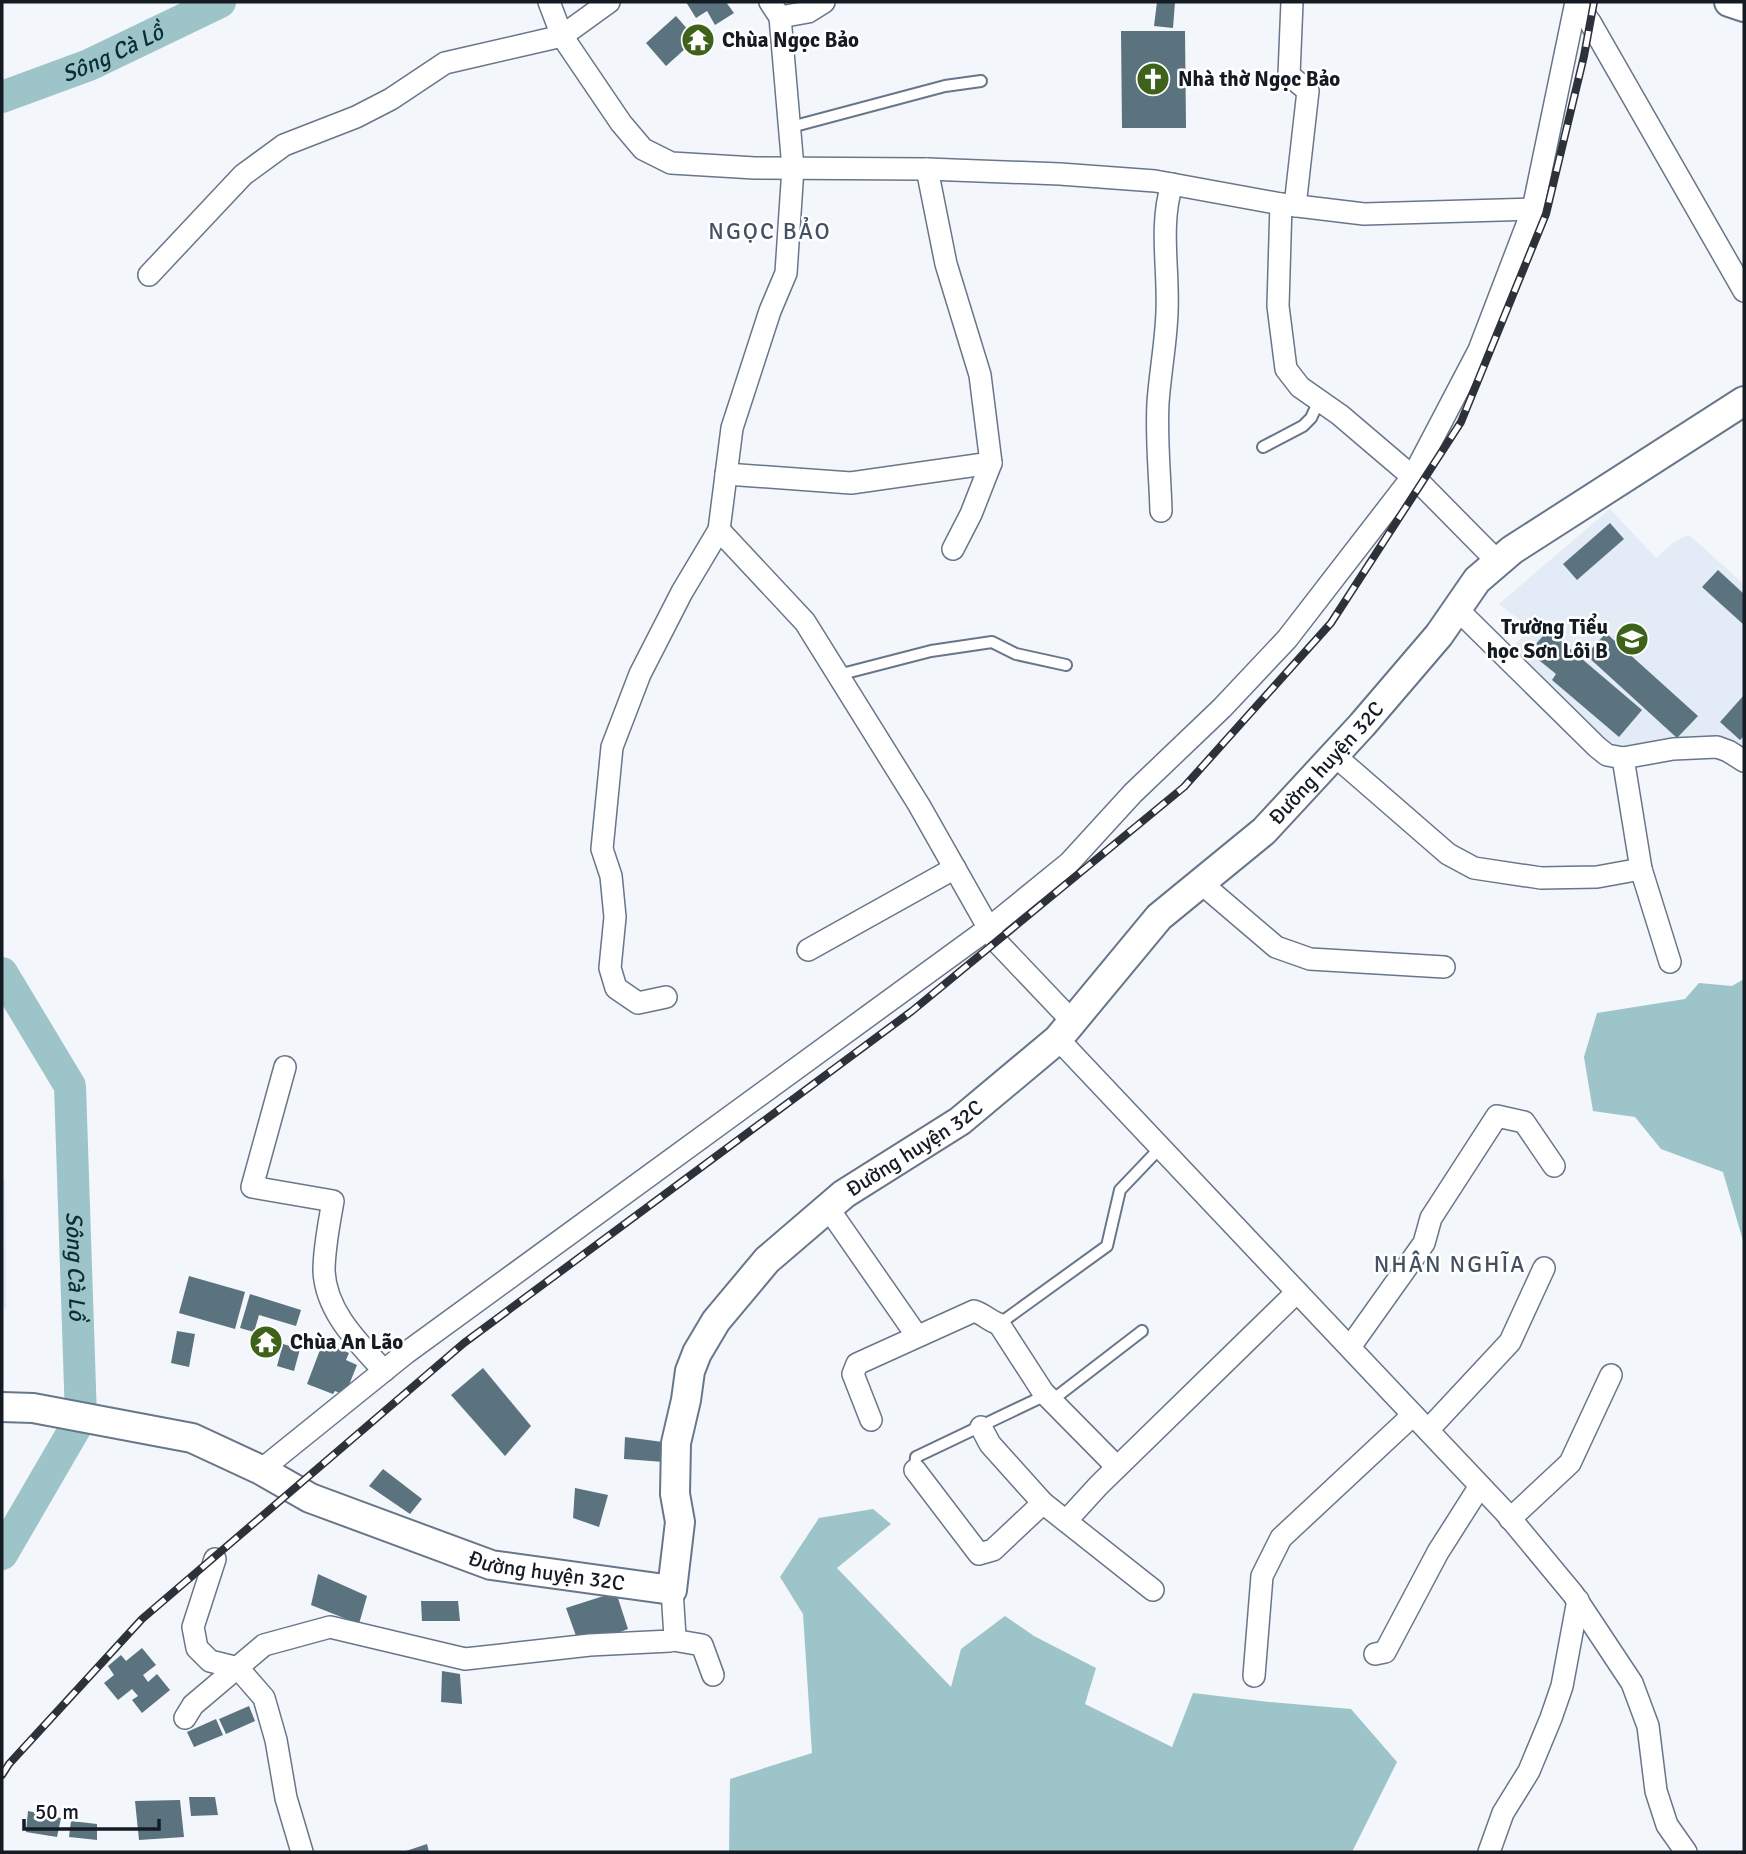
<svg xmlns="http://www.w3.org/2000/svg" width="1746" height="1854" font-family="Signika,sans-serif">
	<rect width="100%" height="100%" fill="#f3f6fb"/>
	<g fill="#e2ebf6">
		<path d="M1610,509L1656,558L1674,542L1689,535L1744,584V754L1617,749L1510,649L1531,629L1499,604Z"/>
		<path d="M2,1173L5,1180L6,1309H2Z"/>
	</g>
	<g fill="#9dc4c9">
		<path d="M1744,979V1244L1723,1172L1661,1149L1635,1117L1593,1111L1584,1057L1597,1013L1685,999L1699,983L1732,986Z"/>
		<path d="M873,1509L891,1524L837,1568L951,1687L961,1649L1005,1616L1034,1636L1096,1668L1085,1704L1172,1747L1193,1693L1269,1702L1351,1709L1397,1762L1352,1852H729L730,1779L812,1753L803,1614L780,1577L819,1518Z"/>
	</g>
	<g fill="none" stroke-linecap="round" stroke-linejoin="round">
		<g stroke="#9dc4c9" stroke-width="32">
			<path id="s1" d="M2,97L89,65L220,2"/>
			<path id="s2" d="M2,973L70,1086L81,1418L2,1554"/>
		</g>
	</g>
	<g fill="#5b737f">
		<path d="M686,2H726L734,13L715,25L707,11L696,18Z"/>
		<path d="M1157,2H1175L1173,28L1154,26Z"/>
		<path d="M676,16L696,39L666,66L646,43Z"/>
		<path d="M1121,31H1185L1186,128H1122Z"/>
		<path d="M1610,523L1624,539L1577,580L1563,564Z"/>
		<path d="M1718,570L1744,594V625L1702,587Z"/>
		<path d="M1548,630L1642,710L1619,737L1552,680L1556,674L1529,652Z"/>
		<path d="M1606,633L1698,716L1677,738L1586,655Z"/>
		<path d="M1744,695V736L1740,740L1720,722Z"/>
		<path d="M189,1276L245,1292L235,1329L179,1313Z"/>
		<path d="M250,1294L301,1310L296,1326L259,1315L254,1332L240,1328Z"/>
		<path d="M177,1331L195,1334L189,1367L171,1363Z"/>
		<path d="M323,1342L349,1353L346,1360L357,1365L345,1395L335,1391L333,1394L307,1384Z"/>
		<path d="M283,1344L300,1349L294,1371L277,1366Z"/>
		<path d="M483,1368L531,1426L505,1456L451,1395Z"/>
		<path d="M625,1437L663,1442L664,1462L624,1459Z"/>
		<path d="M383,1469L422,1499L410,1514L369,1486Z"/>
		<path d="M575,1488L608,1495L599,1527L573,1518Z"/>
		<path d="M318,1574L367,1596L359,1624L311,1605Z"/>
		<path d="M616,1592L628,1629L580,1647L566,1608Z"/>
		<path d="M421,1601H458L460,1621H422Z"/>
		<path d="M142,1648L156,1665L143,1675L148,1682L157,1674L170,1690L142,1713L132,1700L138,1696L132,1689L118,1700L104,1683L114,1675L108,1666L121,1655L126,1661Z"/>
		<path d="M442,1671L460,1674L462,1704L441,1702Z"/>
		<path d="M249,1706L255,1721L226,1734L219,1719Z"/>
		<path d="M216,1719L223,1735L194,1747L187,1732Z"/>
		<path d="M189,1797H215L218,1815L191,1816Z"/>
		<path d="M180,1800L184,1837L139,1840L135,1801Z"/>
		<path d="M28,1811L61,1818L57,1837L26,1832Z"/>
		<path d="M71,1821L97,1824V1840L69,1837Z"/>
		<path d="M427,1844L429,1852H403Z"/>
	</g>
	<g fill="none" stroke-linecap="round" stroke-linejoin="round">
		<defs>
			<g id="lane">
				<path d="M791,127L945,86L981,81"/>
				<path d="M1263,447L1303,426L1311,418L1319,401"/>
				<path d="M838,675L931,651L992,642L1016,654L1066,665"/>
				<path d="M999,1324L1107,1246L1120,1190L1161,1147"/>
				<path d="M1051,1401L1142,1331"/>
				<path d="M915,1470L916,1457L1046,1395"/>
			</g>
			<g id="street">
				<path d="M549,2L562,36L609,2"/>
				<path d="M1292,2L1289,75L1308,91L1295,206"/>
				<path d="M1576,3L1590,22L1744,291"/>
				<path d="M780,17L808,12L824,2"/>
				<path d="M927,169L946,264L980,375L991,463L971,514L953,549"/>
				<path d="M1281,204L1278,306L1286,369L1300,387L1340,415L1421,484L1498,562"/>
				<path d="M149,275L243,175L284,145L356,117L391,99L445,63L562,36L621,123L643,149L671,163L755,168L927,169L1060,174L1155,181L1281,204L1364,214L1533,209"/>
				<path d="M726,474L851,483L991,463"/>
				<path d="M1161,511C1160,475 1156,439 1158,403C1160,373 1166,343 1167,312C1169,269 1159,226 1172,184"/>
				<path d="M719,530L805,622L919,805L996,941L1072,1021"/>
				<path d="M1457,609L1597,747L1607,755L1623,758L1673,749L1717,747L1728,751L1744,761"/>
				<path d="M1334,755L1448,854L1474,868L1541,878L1597,877L1641,869"/>
				<path d="M1623,758L1641,869L1670,962"/>
				<path d="M1201,883L1276,947L1310,959L1444,967"/>
				<path d="M808,950L955,868"/>
				<path d="M666,997L638,1003L616,988L610,968L615,917L611,876L602,849L612,747L640,674L682,592L719,530L732,428L770,311L786,273L793,168L780,17L770,2"/>
				<path d="M1058,1039L1505,1512L1573,1594L1632,1683L1648,1726L1656,1791L1667,1825L1686,1852"/>
				<path d="M285,1067L252,1187L333,1201C329,1224 324,1248 324,1271C326,1312 358,1342 384,1371"/>
				<path d="M828,1208L917,1336"/>
				<path d="M1350,1347L1424,1243L1431,1218L1497,1116L1524,1122L1554,1166"/>
				<path d="M871,1420L853,1374L857,1364L974,1311C984,1314 989,1321 999,1324L1043,1392L1117,1467"/>
				<path d="M981,1427L990,1444L1043,1503L1153,1590"/>
				<path d="M1428,1430L1510,1342L1544,1268"/>
				<path d="M261,1470L406,1353L989,928L1069,863L1133,793L1222,708L1287,639L1413,476L1479,350L1533,209L1576,2"/>
				<path d="M915,1470L979,1554L993,1550L1043,1503"/>
				<path d="M1510,1519L1570,1463L1611,1375"/>
				<path d="M1066,1521L1099,1485L1297,1292"/>
				<path d="M215,1559L193,1627L197,1648L210,1661L238,1668L264,1698L276,1740L286,1798L302,1852"/>
				<path d="M673,1640L702,1645L713,1675"/>
				<path d="M1375,1654L1385,1652L1438,1552L1480,1486"/>
				<path d="M1254,1676L1262,1576L1281,1538L1413,1415"/>
				<path d="M185,1718L193,1705L264,1645L330,1627L465,1659L590,1645L670,1641L675,1637L672,1590"/>
				<path d="M1489,1852L1503,1813L1529,1771L1551,1718L1562,1686L1578,1600"/>
			</g>
			<g id="secondary">
				<path d="M1729,2L1744,7"/>
				<path id="s3" d="M2,1407L33,1408L192,1438L261,1470L310,1498L491,1565L672,1590L680,1522L675,1494L676,1443L686,1400L690,1371L697,1353L716,1321L767,1260L844,1194L960,1121L1058,1039L1159,917L1264,831L1362,725L1439,635L1477,580L1512,550L1744,401"/>
			</g>
		</defs>
		<use href="#lane" stroke="#68768a" stroke-width="14"/>
		<use href="#street" stroke="#68768a" stroke-width="24"/>
		<use href="#secondary" stroke="#68768a" stroke-width="32"/>
		<use href="#lane" stroke="#fff" stroke-width="10"/>
		<use href="#street" stroke="#fff" stroke-width="21"/>
		<use href="#secondary" stroke="#fff" stroke-width="28"/>
		<defs>
			<path id="rail" d="M2,1775L9,1764L142,1619L464,1343L912,1011L1184,787L1331,623L1461,422L1546,214L1584,56L1594,2"/>
		</defs>
		<use href="#rail" stroke="#2d323a" stroke-width="8"/>
		<use href="#rail" stroke="#fff" stroke-width="5" stroke-dasharray="16" stroke-linecap="butt"/>
	</g>
	<defs>
		<symbol id="temple-disc" viewBox="-11 -11 22 22"><circle r="9.5" fill="#3e621a" stroke="#fff"/><path d="M0-6L5-2H3V0L6.5 2.5H4V6H1.5V3h-3V6H-4V2.5H-6.5L-3 0V-2H-5Z" fill="#fff"/></symbol>
		<symbol id="church-disc" viewBox="-11 -11 22 22"><circle r="9.5" fill="#3e621a" stroke="#fff"/><path d="M-1.2-6h2.4v3.5h3.3v2.4h-3.3V6h-2.4V-.1h-3.3v-2.4h3.3Z" fill="#fff"/></symbol>
		<symbol id="school-disc" viewBox="-11 -11 22 22"><circle r="9.5" fill="#3e621a" stroke="#fff"/><path d="M0-5L7-2L0 1L-7-2ZM-4 1L0 2.5L4 1V4Q0 6-4 4Z" fill="#fff"/></symbol>
	</defs>
	<g fill-rule="evenodd">
		<use href="#temple-disc" x="679" y="21" width="38" height="38"/>
		<use href="#church-disc" x="1134" y="60" width="38" height="38"/>
		<use href="#school-disc" x="1613" y="620" width="38" height="38"/>
		<use href="#temple-disc" x="247" y="1323" width="38" height="38"/>
	</g>
	<g text-anchor="middle" dominant-baseline="central" stroke-width="5" stroke-linejoin="round" paint-order="stroke">
		<g font-size="21" font-weight="bold" fill="#151b23" stroke="#fff" text-anchor="start">
			<text x="722" y="40">Chùa Ngọc Bảo</text>
			<text x="1178" y="79">Nhà thờ Ngọc Bảo</text>
			<text x="1608" y="627" text-anchor="end">Trường Tiểu<tspan x="1608" dy="24">học Sơn Lôi B</tspan></text>
			<text x="290" y="1342">Chùa An Lão</text>
		</g>
		<g font-size="21" fill="#151b23" stroke="#fff">
			<text stroke="none"><textPath href="#s3" startOffset="1811">Đường huyện 32C</textPath></text>
			<text stroke="none"><textPath href="#s3" startOffset="1244">Đường huyện 32C</textPath></text>
			<text stroke="none"><textPath href="#s3" startOffset="574">Đường huyện 32C</textPath></text>
		</g>
		<g font-size="23" font-style="italic" fill="#083034" stroke="#fff">
			<text stroke="none"><textPath href="#s1" startOffset="119">Sông Cà Lồ</textPath></text>
			<text stroke="none"><textPath href="#s2" startOffset="312">Sông Cà Lồ</textPath></text>
		</g>
		<g font-size="23" letter-spacing="2" fill="#435163" stroke="#fff">
			<text x="770" y="231">NGỌC BẢO</text>
			<text x="1450" y="1264">NHÂN NGHĨA</text>
		</g>
	</g>
	<rect width="1746" height="1854" fill="none" stroke="#151b23" stroke-width="7"/>
	<path d="M24 1819v10h135v-10" fill="none" stroke="#151b23" stroke-width="3.5"/>
	<text x="35" y="1819" font-size="21" fill="#151b23" stroke="#ffffff" stroke-width="5" paint-order="stroke">50 m</text>
</svg>
